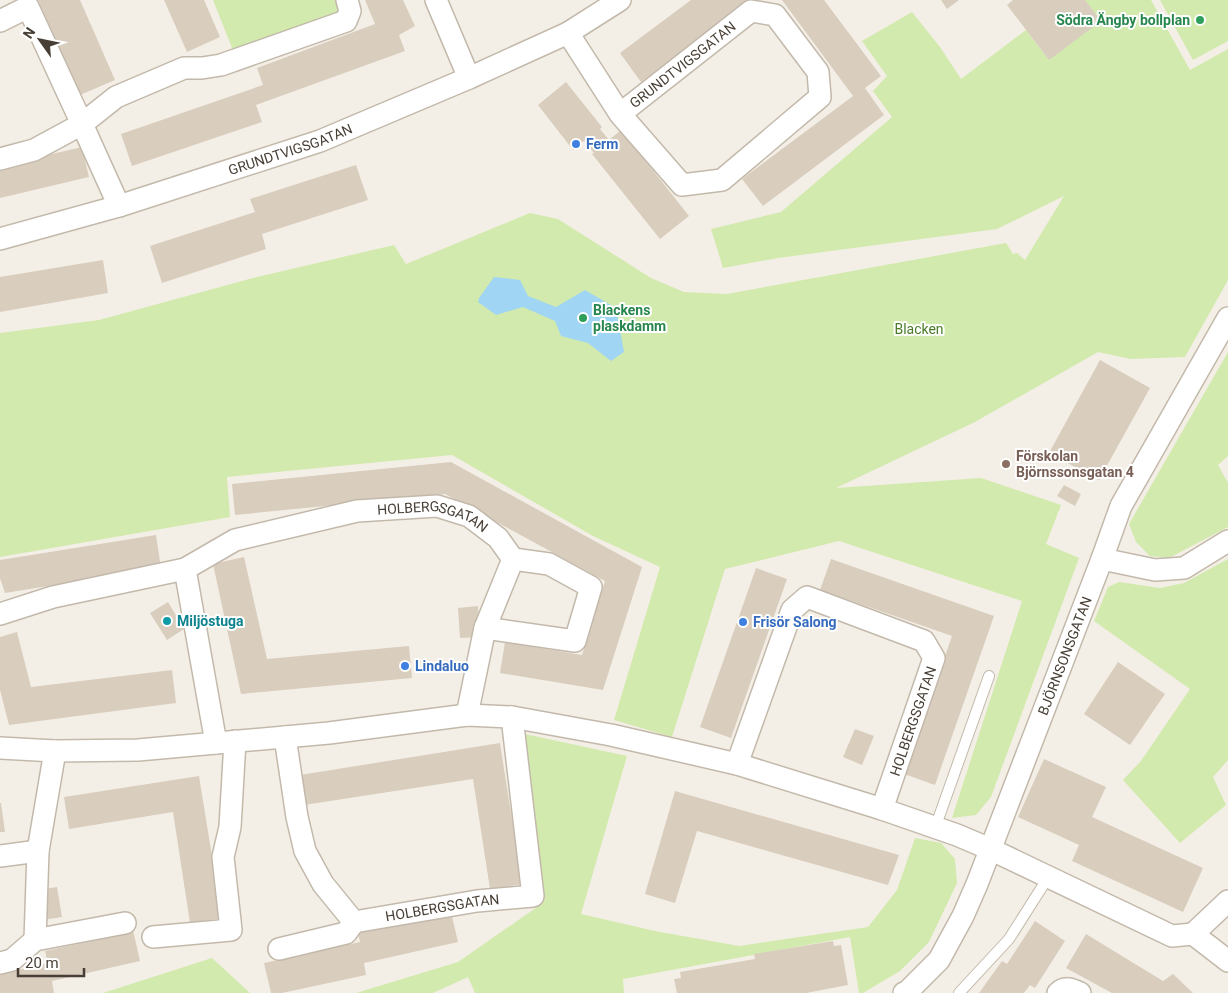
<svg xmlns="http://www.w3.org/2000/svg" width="1228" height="993" font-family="Roboto,sans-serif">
	<rect width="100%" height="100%" fill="#f4efe6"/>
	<g fill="#d2eaad">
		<path d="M213,0H338L340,8L336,14L234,53Z"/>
		<path d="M1085,0H1151L1190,70L1228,49V280L1185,357L1131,359L1098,352L975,422L836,488L981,478L1061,505L1046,544L1079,558L991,797L976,815L952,818L1022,601L839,541L725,569L672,737L614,720L660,567L593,536L452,455L227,477L230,517L0,557V333L99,320L253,278L394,245L406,264L530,213L558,219L651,278L684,292L727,294L1006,243L1013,254L1018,253L1020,256L1025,260L1064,196L997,229L778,258L723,268L711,229L781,212L892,117L873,91L887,76L862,41L912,12L940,47L961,79L1026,30L1049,60Z"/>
		<path d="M1160,0H1228V41L1193,60Z"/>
		<path d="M1228,352V456L1218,465L1228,483V527L1169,558L1150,556L1136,542L1129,524Z"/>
		<path d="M1228,559V760L1213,777L1226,805L1180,843L1123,780L1141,761L1190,689L1094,621L1108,587L1119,582L1160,588L1184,583Z"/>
		<path d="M525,734L627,756L581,914L655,931L739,946L868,927L897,890L915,838L941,843L955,859L957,883L929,942L900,971L863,993H859L850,937L623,979L624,993H475L468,977L433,993H356L458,962L540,905Z"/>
		<path d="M212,958L250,993H103Z"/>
	</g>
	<path fill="#a0d5f3" d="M494,277L520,280L528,296L556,307L585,290L616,308L624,352L611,361L588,343L561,336L555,321L523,307L496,315L478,302L479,298Z"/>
	<g fill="#d9cdbe">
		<path d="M38,0H80L115,80L80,95Z"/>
		<path d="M164,0H204L220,37L187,52Z"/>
		<path d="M365,0H403L415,26L399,35L405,51L256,105L262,122L132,166L121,134L263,85L257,68L375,24Z"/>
		<path d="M691,0H751L641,82L620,53Z"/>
		<path d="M782,0H824L881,76L865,88L884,115L763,206L742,179L853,96Z"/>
		<path d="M941,0H959L947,9Z"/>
		<path d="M1013,0H1085L1101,21L1049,60L1007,5Z"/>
		<path d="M566,82L602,127L600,129L609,140L621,130L689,216L660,239L592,154L594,153L584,141L573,150L538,105Z"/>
		<path d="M82,147L89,177L0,198V166Z"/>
		<path d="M356,165L368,200L262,234L266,249L162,283L150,246L255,212L250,199Z"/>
		<path d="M103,260L108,293L0,312V277Z"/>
		<path d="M1100,360L1150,388L1099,480L1049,453Z"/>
		<path d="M451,462L642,567L603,690L500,673L505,642L582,655L605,581L445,494L235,515L232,484Z"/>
		<path d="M1064,485L1081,494L1075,506L1057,496Z"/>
		<path d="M156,535L161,568L5,593L0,578V560Z"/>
		<path d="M244,557L267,659L409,646L412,678L241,694L213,564Z"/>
		<path d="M831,559L994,616L935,785L904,774L952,636L820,590Z"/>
		<path d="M756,568L787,579L731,738L700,727Z"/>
		<path d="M168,602L184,629L167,640L150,613Z"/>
		<path d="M478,606L480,637L460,638L458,608Z"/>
		<path d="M17,632L31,687L172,670L176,703L9,725L0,690V637Z"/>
		<path d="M1118,662L1165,694L1130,745L1084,714Z"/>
		<path d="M855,729L874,736L862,765L843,757Z"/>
		<path d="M500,743L522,884L490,889L473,779L304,805L300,775Z"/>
		<path d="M1044,759L1106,787L1092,817L1203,868L1183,912L1072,861L1079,845L1018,817Z"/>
		<path d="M199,776L222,918L190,923L173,812L69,829L64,797Z"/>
		<path d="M675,791L899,855L888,885L697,831L675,903L645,894Z"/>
		<path d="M0,803H1L5,832H0Z"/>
		<path d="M57,887L62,917L43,920L39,890Z"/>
		<path d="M451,912L458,942L364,963L366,975L282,993H271L264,963L360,942L358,933Z"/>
		<path d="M1035,921L1065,941L1035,988L1030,985L1024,993H979L1002,961L1007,964Z"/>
		<path d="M133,930L140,961L52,981L54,993H0V974L48,963L45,951L111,937Z"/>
		<path d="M1086,934L1163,981L1173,974L1193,993H1112L1066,968Z"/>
		<path d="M833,941L834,946L841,945L848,985L806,993H677L674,979L681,978L680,972L755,959L754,954Z"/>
	</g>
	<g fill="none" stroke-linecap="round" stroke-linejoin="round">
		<defs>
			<g id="lane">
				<path d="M935,828L989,676"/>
				<path d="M959,993L1009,939L1049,876"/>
			</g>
			<g id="street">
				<path d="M436,0L469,78"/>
				<path d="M0,21L28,7L82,124L116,97L184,68H202L221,65L346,21L350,11L347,0"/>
				<path id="s1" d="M568,33L620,114L751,11L775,15L818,72L820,97L722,180L682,185L620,114"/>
				<path d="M0,159L34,150L82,124L119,206"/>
				<path id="s2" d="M0,239L119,206L320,141L469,78L568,33L620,0"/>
				<path d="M1102,559L1155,570L1184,568L1228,541"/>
				<path id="s3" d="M185,569L235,540L357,511L437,506L469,516L498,538L513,559L485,628L467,715"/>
				<path d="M0,614L53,597L185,569L216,743"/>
				<path d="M485,628L575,641L591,587L549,564L513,559"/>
				<path id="s4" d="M285,737L297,817L305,851L323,884L354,922L477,901L533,896L512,717"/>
				<path d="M0,748L55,751L138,750L329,733L467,715L512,717L611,735L737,764L882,809L957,835L990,849L1172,936L1193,934L1228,961"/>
				<path d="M737,764L792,610L807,597L924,641L934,658L882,809"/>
				<path d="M0,856L38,851"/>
				<path d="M1193,934L1228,901"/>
				<path d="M153,937L231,930L223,857L230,827L235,741"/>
				<path d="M35,940L38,851L55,751"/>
				<path d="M279,949L346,933L354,922"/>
				<path d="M0,963L12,960L35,940L125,923"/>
				<path id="s5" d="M904,993L907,992L939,960L963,916L977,884L1102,559L1121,506L1228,318"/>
				<path d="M1058,993C1065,986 1072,989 1080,993"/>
			</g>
		</defs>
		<use href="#lane" stroke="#c3b9ab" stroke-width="12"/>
		<use href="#street" stroke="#c3b9ab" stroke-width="24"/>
		<use href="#lane" stroke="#fff" stroke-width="10"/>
		<use href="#street" stroke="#fff" stroke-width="21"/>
	</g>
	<g fill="#2e9e5b" stroke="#fff" stroke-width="2">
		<circle cx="1200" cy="20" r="5"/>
		<circle cx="583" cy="318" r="5"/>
	</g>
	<g fill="#3f7fe0" stroke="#fff" stroke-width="2">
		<circle cx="576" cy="144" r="5"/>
		<circle cx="743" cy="622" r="5"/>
		<circle cx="405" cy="666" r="5"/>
	</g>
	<circle fill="#8d6e63" stroke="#fff" stroke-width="2" cx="1006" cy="464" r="5"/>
	<circle fill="#0f9aa8" stroke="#fff" stroke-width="2" cx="167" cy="621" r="5"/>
	<g text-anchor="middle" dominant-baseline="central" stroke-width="4" stroke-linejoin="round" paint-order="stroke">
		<g font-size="14" font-weight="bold" fill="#27864d" stroke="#fff" text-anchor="end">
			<text x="1190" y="20">Södra Ängby bollplan</text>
			<text x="593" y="310" text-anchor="start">Blackens<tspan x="593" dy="16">plaskdamm</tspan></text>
		</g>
		<g font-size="14" fill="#473f35" stroke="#fff">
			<text stroke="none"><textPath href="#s1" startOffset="176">GRUNDTVIGSGATAN</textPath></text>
			<text stroke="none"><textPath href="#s2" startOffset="304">GRUNDTVIGSGATAN</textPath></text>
			<text stroke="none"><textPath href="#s3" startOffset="261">HOLBERGSGATAN</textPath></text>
			<text stroke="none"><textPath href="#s5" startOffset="378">BJÖRNSONSGATAN</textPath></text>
			<text transform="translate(913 721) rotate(-71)">HOLBERGSGATAN</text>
			<text stroke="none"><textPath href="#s4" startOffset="292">HOLBERGSGATAN</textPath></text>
		</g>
		<g font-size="14" font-weight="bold" fill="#366cbe" stroke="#fff" text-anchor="start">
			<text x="586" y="144">Ferm</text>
			<text x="753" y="622">Frisör Salong</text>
			<text x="415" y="666">Lindaluo</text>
		</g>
		<g font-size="14" fill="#4a7b26" stroke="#fff">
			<text x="919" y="329">Blacken</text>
		</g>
		<g font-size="14" font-weight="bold" fill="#785e54" stroke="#fff" text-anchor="start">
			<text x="1016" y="456">Förskolan<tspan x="1016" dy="16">Björnssonsgatan 4</tspan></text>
		</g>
		<g font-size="14" font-weight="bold" fill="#0d838f" stroke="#fff" text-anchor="start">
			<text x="177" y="621">Miljöstuga</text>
		</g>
	</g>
	<g transform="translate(40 40) rotate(303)" stroke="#ffffff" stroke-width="4" paint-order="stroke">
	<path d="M0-4L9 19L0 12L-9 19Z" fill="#473f35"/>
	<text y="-8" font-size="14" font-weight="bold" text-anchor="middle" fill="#473f35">N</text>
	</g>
	<path d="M18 968v8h66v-8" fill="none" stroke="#473f35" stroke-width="2.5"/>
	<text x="25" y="968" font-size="15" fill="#473f35" stroke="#ffffff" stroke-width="4" paint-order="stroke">20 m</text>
</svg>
